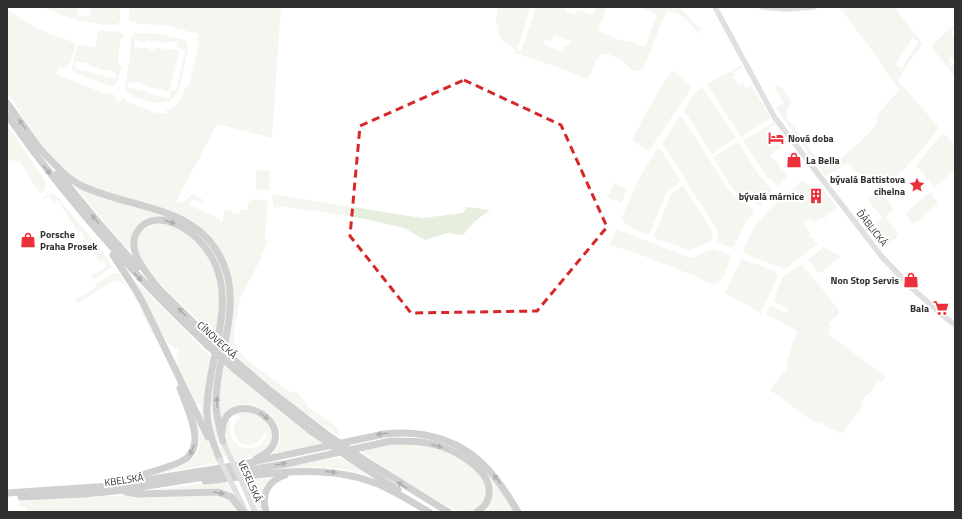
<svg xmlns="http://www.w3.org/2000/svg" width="962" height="519" font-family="'Titillium Web',sans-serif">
	<rect width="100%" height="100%" fill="#fff"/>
	<g fill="#e6eede" fill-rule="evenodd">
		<path d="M44,7H78V14L86,17V15H90L91,7H120V21L117,25C91,25 67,19 44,7Z"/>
		<path d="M129,7H281L272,138L217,124L176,202C183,203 187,199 192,194L204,200L202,203L192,199L189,205L220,219L219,221L222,222L225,209L238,214L241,210H248V202L255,199L268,201L265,239L268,241L258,264L240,299L234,332V343L243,356L256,367L287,390L299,394L308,407L335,426L341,433L339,436C301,411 259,379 227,346L234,301L230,277L225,260L213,242L201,229L185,217L103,192L77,180L62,169L40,143L7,93V9C28,26 51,35 76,43L70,64H67L63,68H59L56,74L108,95L109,93L113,94L116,98L115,100L119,102L122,99H126L125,101L156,113H166V110C171,110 167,111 171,108C185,98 180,98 187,86H189L199,41L196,40L198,34L163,25L139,24L129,20Z"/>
		<path d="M498,7H530L517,51L501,39L496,21Z"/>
		<path d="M536,7H566L565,11L575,15L577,10L593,15L596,7H607L598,31L625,42L626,40L645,47L657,14L639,7H679L701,29L698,33C690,24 681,10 667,12L662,21L644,68L638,71H633L620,59L608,54H602L597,59L588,79L555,66L515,53L518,50L521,51ZM554,35L571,41L568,47L565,46L561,51L543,44L545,39L552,41Z"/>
		<path d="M839,7H894L922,43V46L909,62L898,81L937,125L938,130L903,171L894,178L891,176L880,188L869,175L863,178L847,163L826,177L776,108L784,103L774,87L777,85L783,88L791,102L786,111L788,120L799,133L818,161C823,164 827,164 832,162L831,157L832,155L840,159L861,141L876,125L877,115L899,90C894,81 886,74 882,64ZM912,37L918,41C914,52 906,58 902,69L896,65C900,54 908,49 912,37Z"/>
		<path d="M955,24V28L951,33L955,38V60L951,57L948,59L950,62L949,64L951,66L955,63V77L933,49V44Z"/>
		<path d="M100,30L119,32L122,34L124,39H120L118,65L123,66L120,72L117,84L112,87L74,72L72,69L77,46L79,45L95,47L98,31ZM76,62L89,63V65L103,70H110V71L117,73L115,79L95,74V73L74,68Z"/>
		<path d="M134,33L161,34L184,40L187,42L188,49L179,90C169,112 142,101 126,92L125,87L130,56L131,37ZM135,40L145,42L146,40L156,42L157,40L167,43L168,41L178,43L177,48L185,50L176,91L171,90L169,98L149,94V92L128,87L129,82L142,83L143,85L150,87V88L163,89L164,91L169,92L179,51L166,48V50L155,47V49L152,50L144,47V49L134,47Z"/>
		<path d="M740,66L742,68L733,72L735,76L732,77L733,79L736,78L737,81L736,82L738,86L743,83L746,88L751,85L771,118L741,137L707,84Z"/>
		<path d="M673,70L692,87L649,151L632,140C644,116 657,92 673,70Z"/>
		<path d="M702,87L736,138L712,154L684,110L695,93Z"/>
		<path d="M680,116L682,117L732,195L753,209L754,212L745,223L735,246L731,248L717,242V230L662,143Z"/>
		<path d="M774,122L776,124L767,130L778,145L786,139L788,142L770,155L788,176L778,186L766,176L743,141Z"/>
		<path d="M7,124L45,181C47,186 46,189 42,193L39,192L21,163C16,160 13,159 7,162Z"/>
		<path d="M942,134C957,139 955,156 955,169L935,187L917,167V164Z"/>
		<path d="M738,142L759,175L772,189V192L760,206L735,192L713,157Z"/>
		<path d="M658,148L660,149L680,180L679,183L667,191L650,233L648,235L626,225L622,217L639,178Z"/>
		<path d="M256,170L270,171L269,191L256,189Z"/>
		<path d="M803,180L818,197L825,191L837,207L824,217L826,219L825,220L822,217L814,223L811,219L804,224L811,233L809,235L818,244L785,269L745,254L743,251C747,243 749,235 754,228C767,209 786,195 803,180Z"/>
		<path d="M614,183L627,189L621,203L607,198Z"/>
		<path d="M74,185L93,195L169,216L198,233L206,241L215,253L224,273L228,303L223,342L220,340L226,296L223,278L217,261L212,253L169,218L136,229L130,239V251L122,244Z"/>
		<path d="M682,186L684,187L713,232L711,241L690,250L655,238L654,236L671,194Z"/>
		<path d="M880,191L894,209L885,217L899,235L884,249H882L868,230L883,218L867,200Z"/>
		<path d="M930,192L938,203L916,223H912L906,215L908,211Z"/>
		<path d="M50,194H54L56,196C66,208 110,257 112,267L95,279L92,278L91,276L107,266L103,260L100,262L87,241L84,243L83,241L81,242L82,245L80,242L85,238L81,231L78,233L58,200L54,202L50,196L43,200L44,196Z"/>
		<path d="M272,194L422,218L463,213L467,207L490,210L475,221L463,235L447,233L425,240L404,228L365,219L288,207L282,206L274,208Z"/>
		<path d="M158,223C193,226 220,264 220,298C220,310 217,323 216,335L175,299L144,266L136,244L140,234L147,227Z"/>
		<path d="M616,229L691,258L712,249L729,254L731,257C728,265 723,285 713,284C709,284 704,281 701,279L700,278L628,250L612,246L610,244Z"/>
		<path d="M824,247L841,257L819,274L809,261V259Z"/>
		<path d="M741,259L775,271L778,276L761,313L725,293Z"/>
		<path d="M802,264L839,310V312L836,318L834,317L829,325L831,327L828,334L886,377L882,383L879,381L868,395L867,394L860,404L863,406L842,433H839L819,422L817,424L770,390L789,366L786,364L797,331L766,314L769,307L772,306L785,313L788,311L787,307H785L774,301V298L783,276Z"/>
		<path d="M113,273H118L120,276L144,313L157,340C146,328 134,281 114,280L76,304V299L96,287L95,285Z"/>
		<path d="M137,282L211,357L207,428L199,412L202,409L199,404L195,403L177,368L178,359L176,353L179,352V350L178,348L175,349L163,337L135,284Z"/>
		<path d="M217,361L219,363L215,390L227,456L224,457C206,421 210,399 217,361Z"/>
		<path d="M224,366L322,444L271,455C299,430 256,391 230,409C226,412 224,417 220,420V393Z"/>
		<path d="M191,405L214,453L217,463L132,479L182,466L194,458L199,448L200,439Z"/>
		<path d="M240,411C252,412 268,417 273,430C274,434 272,440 272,444L262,454L236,461C229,446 222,435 227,419L230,420C232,423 230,425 230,429C230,441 239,449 250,448C259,448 263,443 267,436L266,433L264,434C261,438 259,442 255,444C243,451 224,431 240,417L239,415L235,416L233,415Z"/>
		<path d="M399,443C426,443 467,453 482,477C485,482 486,490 488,495C478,510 474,515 455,510L403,480L359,450Z"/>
		<path d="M339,457L370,475L337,468L311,467L271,470Z"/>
		<path d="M490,474L515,512H484C494,502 497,488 489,476Z"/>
		<path d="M275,476C261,484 259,497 263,512H258L243,479Z"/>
		<path d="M226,481L235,497L229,493L217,488L139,491Z"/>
		<path d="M174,493H211L226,496L240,512H29L25,507L18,506L19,501Z"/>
	</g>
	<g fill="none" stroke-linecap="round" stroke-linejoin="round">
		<g stroke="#bababa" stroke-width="5.5">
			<path d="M715,7L775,118L882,257L913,289L941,314L955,325"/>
			<path d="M762,7L785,9L814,7"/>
			<path d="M223,441L230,457"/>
			<path d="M242,482L255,512"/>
			<path d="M232,484L246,512"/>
		</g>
		<g stroke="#979797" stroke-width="7">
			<path d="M7,103L40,149"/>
			<path d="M7,115C66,199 133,275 208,346"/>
			<path d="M37,146C51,160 64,177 82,186C137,212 210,204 228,278C237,320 216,361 216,402C216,415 219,428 223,441"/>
			<path d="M58,173C84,206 110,237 138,267"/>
			<path d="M113,255L135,289L143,303L208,437"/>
			<path d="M156,286L206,335"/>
			<path d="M159,289C147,273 122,248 140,228C149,218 164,218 176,224C187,229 197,237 204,246C244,294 206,358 207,413C208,430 214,445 220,460"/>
			<path d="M233,359L268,389L329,436"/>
			<path d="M234,369L312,432"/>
			<path d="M222,432C223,391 281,410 275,440C273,450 265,455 256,459"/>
			<path d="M348,457L398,490"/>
			<path d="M363,459L448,512"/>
			<path d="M122,480C136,476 178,466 187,458C192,453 195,446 195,439C195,422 185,403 180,388"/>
			<path d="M205,481C261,475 321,462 375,483C394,490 411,502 429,512"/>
			<path d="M126,492L139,494L218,492L231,497L243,512"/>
			<path d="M7,493L111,486L128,483L239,465L384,434C426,429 465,441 492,474C502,485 510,499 518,512"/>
			<path d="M21,497L84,494L116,491L285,464L391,441C407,441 422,441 437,445C457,451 493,471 489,495C488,503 483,508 477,512"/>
			<path d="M266,512C261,494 268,481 285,475"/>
		</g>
		<g stroke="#bababa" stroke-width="5.5">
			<path d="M230,457L242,482"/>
			<path d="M220,460L232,484"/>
		</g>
		<g stroke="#979797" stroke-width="7">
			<path d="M206,335L233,359"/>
			<path d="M208,346L234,369"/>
			<path d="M312,432L348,457"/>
			<path d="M329,436L363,459"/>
		</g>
	</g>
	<defs><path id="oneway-solid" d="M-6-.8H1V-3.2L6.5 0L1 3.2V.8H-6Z"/></defs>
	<g fill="#4f4f4f">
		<use href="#oneway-solid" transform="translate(22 124) rotate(-125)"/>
		<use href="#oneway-solid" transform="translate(47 170) rotate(53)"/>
		<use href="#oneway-solid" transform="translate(95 219) rotate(-130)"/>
		<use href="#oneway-solid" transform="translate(170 222) rotate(17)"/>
		<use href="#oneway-solid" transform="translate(138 277) rotate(47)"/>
		<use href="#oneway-solid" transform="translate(182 312) rotate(-136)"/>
		<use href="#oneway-solid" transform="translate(217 402) rotate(-90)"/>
		<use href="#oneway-solid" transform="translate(264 416) rotate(37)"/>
		<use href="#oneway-solid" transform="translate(382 434) rotate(171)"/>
		<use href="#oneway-solid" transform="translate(437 446) rotate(16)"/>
		<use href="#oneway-solid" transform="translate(192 450) rotate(114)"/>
		<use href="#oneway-solid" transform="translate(281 464) rotate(-10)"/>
		<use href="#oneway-solid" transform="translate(331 472) rotate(6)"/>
		<use href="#oneway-solid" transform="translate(497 479) rotate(-127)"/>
		<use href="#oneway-solid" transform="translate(402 485) rotate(-147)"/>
		<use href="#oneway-solid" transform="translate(219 493) rotate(12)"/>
	</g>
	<path d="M0 0H962V519H0ZM464,80L561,125L607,227L537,311L411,313L350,236L360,126Z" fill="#fff" fill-opacity=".55" fill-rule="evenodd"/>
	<path fill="none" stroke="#d62828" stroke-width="3" stroke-dasharray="8 5" stroke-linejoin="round" d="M464,80L561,125L607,227L537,311L411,313L350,236L360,126Z"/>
	<defs>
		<symbol id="hotel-bare" viewBox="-9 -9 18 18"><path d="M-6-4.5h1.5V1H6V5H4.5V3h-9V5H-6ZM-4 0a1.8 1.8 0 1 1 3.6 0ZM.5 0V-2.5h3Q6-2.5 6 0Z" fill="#eb2f3b" stroke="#fff" stroke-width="2.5" paint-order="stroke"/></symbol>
		<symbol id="shop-bare" viewBox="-9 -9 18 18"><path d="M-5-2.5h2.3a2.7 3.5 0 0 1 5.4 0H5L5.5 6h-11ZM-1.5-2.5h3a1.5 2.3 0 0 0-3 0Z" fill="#eb2f3b" stroke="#fff" stroke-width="2.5" paint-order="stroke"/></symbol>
		<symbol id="sight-bare" viewBox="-9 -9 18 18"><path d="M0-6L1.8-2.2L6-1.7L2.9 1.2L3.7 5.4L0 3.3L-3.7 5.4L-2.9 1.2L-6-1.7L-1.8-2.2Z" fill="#eb2f3b" stroke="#fff" stroke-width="2.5" paint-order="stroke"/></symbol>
		<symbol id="building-bare" viewBox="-9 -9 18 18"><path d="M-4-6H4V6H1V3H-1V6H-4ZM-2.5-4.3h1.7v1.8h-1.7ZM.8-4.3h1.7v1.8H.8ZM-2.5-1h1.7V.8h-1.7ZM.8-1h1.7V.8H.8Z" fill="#eb2f3b" stroke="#fff" stroke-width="2.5" paint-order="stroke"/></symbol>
		<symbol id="supermarket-bare" viewBox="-9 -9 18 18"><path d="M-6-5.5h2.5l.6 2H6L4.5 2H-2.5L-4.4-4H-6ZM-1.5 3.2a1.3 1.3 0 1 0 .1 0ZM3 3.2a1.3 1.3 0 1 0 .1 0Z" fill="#eb2f3b" stroke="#fff" stroke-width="2.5" paint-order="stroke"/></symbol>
	</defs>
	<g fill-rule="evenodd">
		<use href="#hotel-bare" x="765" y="127" width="22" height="22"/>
		<use href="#shop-bare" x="783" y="149" width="22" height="22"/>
		<use href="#sight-bare" x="906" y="174" width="22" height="22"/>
		<use href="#building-bare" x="805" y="185" width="22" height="22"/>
		<use href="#shop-bare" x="17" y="229" width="22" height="22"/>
		<use href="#shop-bare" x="900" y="269" width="22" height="22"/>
		<use href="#supermarket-bare" x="930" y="297" width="22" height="22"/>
	</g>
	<g text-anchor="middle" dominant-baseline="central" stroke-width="4" stroke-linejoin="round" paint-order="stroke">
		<g font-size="10" font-weight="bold" fill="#303030" stroke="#fff" text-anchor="end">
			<text x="788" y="138" text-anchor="start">Nová doba</text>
			<text x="806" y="160" text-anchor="start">La Bella</text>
			<text x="905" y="179">bývalá Battistova<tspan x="905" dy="12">cihelna</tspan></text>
			<text x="804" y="196">bývalá márnice</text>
			<text x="40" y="234" text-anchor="start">Porsche<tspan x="40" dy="12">Praha Prosek</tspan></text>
			<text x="899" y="280">Non Stop Servis</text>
			<text x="929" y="308">Bala</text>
		</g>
		<g font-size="10" fill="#303030" stroke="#fff">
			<text transform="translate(872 228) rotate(52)">ĎÁBLICKÁ</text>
			<text transform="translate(217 340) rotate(42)">CÍNOVECKÁ</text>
			<text transform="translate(124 480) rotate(-8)">KBELSKÁ</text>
			<text transform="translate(250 481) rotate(66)">VESELSKÁ</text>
		</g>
	</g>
	<rect width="962" height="519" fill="none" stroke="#303030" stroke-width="16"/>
</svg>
